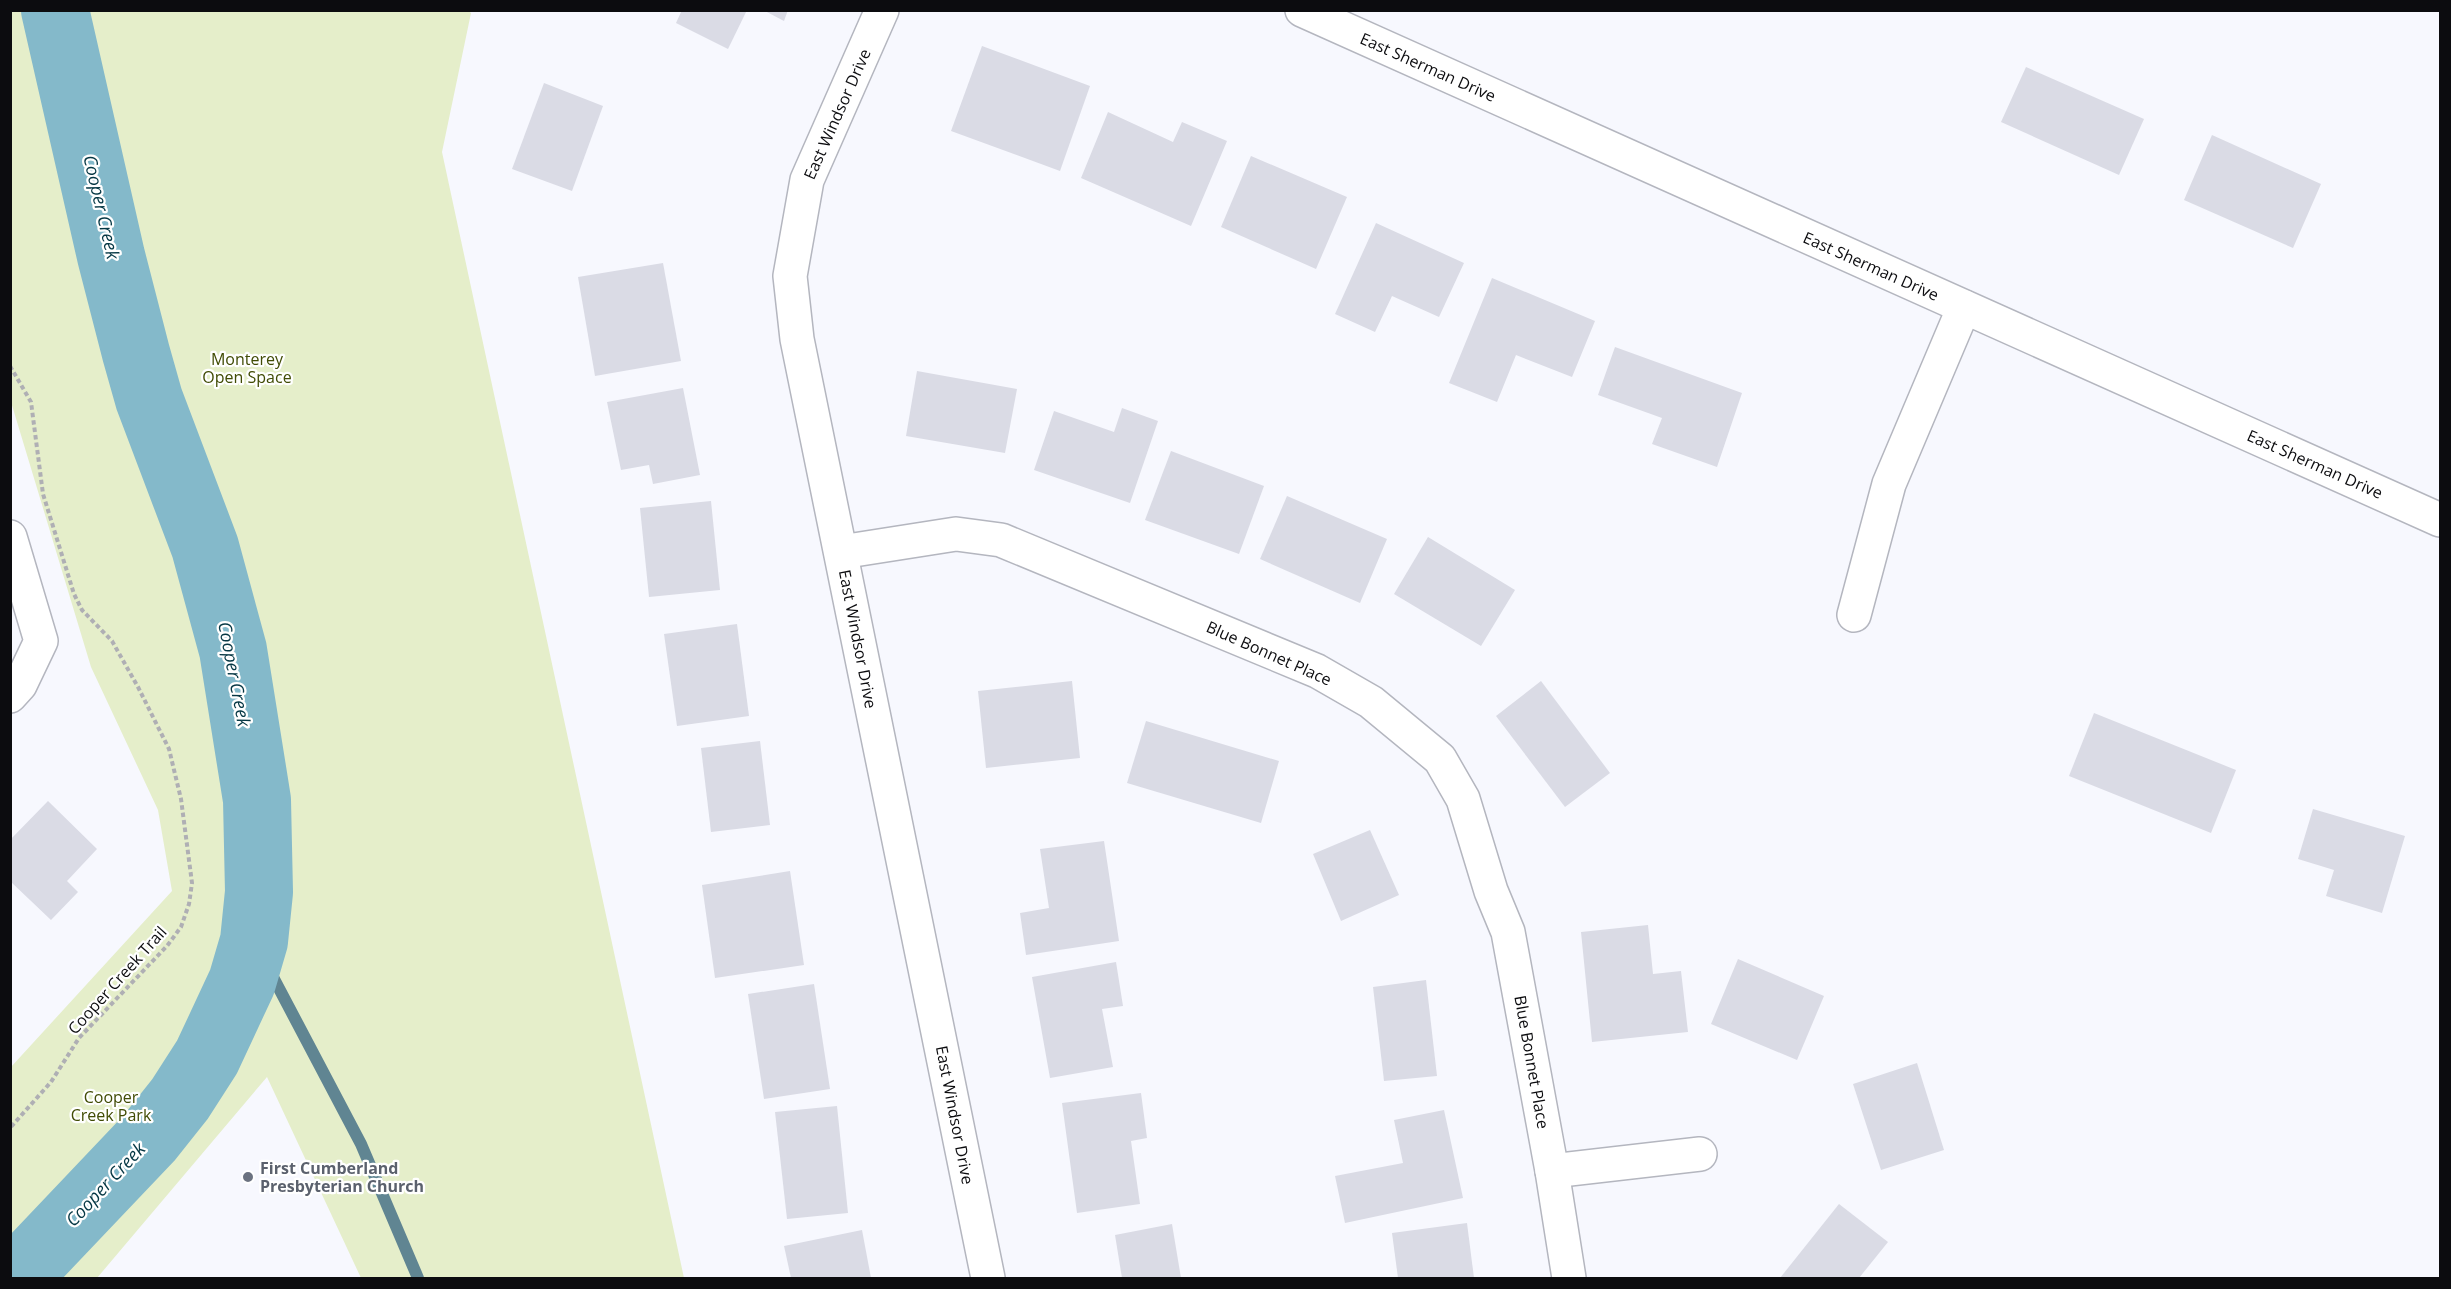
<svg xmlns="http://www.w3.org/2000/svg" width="2451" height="1289" font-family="'Open Sans',sans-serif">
	<rect width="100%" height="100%" fill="#f7f8fe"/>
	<path fill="#e5eeca" d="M11,10H467L471,13L442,152L684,1278H361L267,1077L97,1278H11V1067L172,891L158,810L91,667L11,402Z"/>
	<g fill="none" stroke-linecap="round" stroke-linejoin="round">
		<path stroke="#608592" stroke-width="12" d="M254,941L361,1144L418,1278"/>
		<path stroke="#84b9ca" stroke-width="68" d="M16,1278L149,1138L180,1099L207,1057L242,982L254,941L259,892L257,800L233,650L205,547L149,399L136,353L111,256L55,10"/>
	</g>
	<g fill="#dadbe5">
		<path d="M682,10H747L728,49L676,23Z"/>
		<path d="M763,10H788L784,21Z"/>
		<path d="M982,46L1090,86L1060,171L951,131Z"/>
		<path d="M2026,67L2144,119L2119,175L2001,122Z"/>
		<path d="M544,83L603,106L572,191L512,169Z"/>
		<path d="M1108,112L1173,142L1182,122L1227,141L1191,226L1081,178Z"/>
		<path d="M2212,135L2321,184L2293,248L2184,200Z"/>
		<path d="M1251,156L1347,197L1316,269L1221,227Z"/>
		<path d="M1376,223L1464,263L1439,317L1392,296L1375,332L1335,314Z"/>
		<path d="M663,263L681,361L595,376L578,277Z"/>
		<path d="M1492,278L1595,321L1572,377L1516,355L1497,402L1449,383Z"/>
		<path d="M1615,347L1742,393L1717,467L1652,444L1662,418L1598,395Z"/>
		<path d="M917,371L1017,389L1005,453L906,436Z"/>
		<path d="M683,388L700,475L653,484L649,465L621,470L607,402Z"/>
		<path d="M1122,408L1158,421L1130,503L1034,470L1054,411L1114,432Z"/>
		<path d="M1171,451L1264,486L1239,554L1145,520Z"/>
		<path d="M1287,496L1387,539L1360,603L1260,559Z"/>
		<path d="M711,501L720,590L649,597L640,508Z"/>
		<path d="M1428,537L1515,590L1481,646L1394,594Z"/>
		<path d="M737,624L749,716L677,726L664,634Z"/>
		<path d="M1072,681L1080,758L986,768L978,691Z"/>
		<path d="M1541,681L1610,773L1565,807L1496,716Z"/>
		<path d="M2094,713L2236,770L2211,833L2069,776Z"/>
		<path d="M1146,721L1279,761L1261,823L1127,783Z"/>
		<path d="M760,741L770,825L711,832L701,748Z"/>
		<path d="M48,801L97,849L67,881L78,892L51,920L10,881V840Z"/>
		<path d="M2313,809L2405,836L2382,913L2326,896L2334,870L2298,859Z"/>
		<path d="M1370,830L1399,895L1341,921L1313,854Z"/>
		<path d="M1104,841L1119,941L1026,955L1020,913L1049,908L1040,849Z"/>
		<path d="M790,871L804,965L715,978L702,885Z"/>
		<path d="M1648,925L1653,974L1681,971L1688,1032L1592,1042L1581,932Z"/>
		<path d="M1738,959L1824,996L1797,1060L1711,1024Z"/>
		<path d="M1116,962L1123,1006L1102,1009L1113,1067L1050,1078L1032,977Z"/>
		<path d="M1426,980L1437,1076L1384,1081L1373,987Z"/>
		<path d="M814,984L830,1089L764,1099L748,994Z"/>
		<path d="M1917,1063L1944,1150L1881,1170L1853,1084Z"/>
		<path d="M1141,1093L1147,1138L1131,1141L1140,1204L1077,1213L1062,1103Z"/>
		<path d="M837,1106L848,1213L787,1219L775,1112Z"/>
		<path d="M1444,1110L1463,1198L1345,1223L1335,1176L1403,1163L1394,1120Z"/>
		<path d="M1839,1204L1888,1242L1859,1278H1780Z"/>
		<path d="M1467,1223L1474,1278H1398L1392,1233Z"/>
		<path d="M1172,1224L1181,1278H1122L1115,1235Z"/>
		<path d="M862,1230L871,1278H791L784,1246Z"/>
	</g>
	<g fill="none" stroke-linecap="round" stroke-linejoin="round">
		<defs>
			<g id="minor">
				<path d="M882,10L807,180L790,276L797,339L988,1278"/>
				<path d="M10,537L41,641L20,685L10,696"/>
				<path d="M841,552L956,534L1001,540L1317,671L1371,702L1440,759L1463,799L1491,891L1508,932L1552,1171L1569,1278"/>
				<path d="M1854,615L1889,484L1964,307"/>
				<path d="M1552,1171L1700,1154"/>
			</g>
			<path id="major" d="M1302,10L2440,520"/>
		</defs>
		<use href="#minor" stroke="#b4b6bf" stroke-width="36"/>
		<use href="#major" stroke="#b4b6bf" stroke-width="36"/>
		<path stroke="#afafb4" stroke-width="4" stroke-dasharray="4.5 3" stroke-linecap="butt" d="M10,366L31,402L43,494L74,594L82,610L112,641L138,687L169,749L181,799L192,883L189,904L181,927L167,946L79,1038L51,1082L10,1128"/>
		<use href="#minor" stroke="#fff" stroke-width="33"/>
		<use href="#major" stroke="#fff" stroke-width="33"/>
	</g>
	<circle fill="#6b7280" stroke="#fff" stroke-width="2" cx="248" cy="1177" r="6"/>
	<g text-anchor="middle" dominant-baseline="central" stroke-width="4.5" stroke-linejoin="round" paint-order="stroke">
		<g font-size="16" fill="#0c0c0f" stroke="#fff">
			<text transform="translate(1428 67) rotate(24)">East Sherman Drive</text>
			<text transform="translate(837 114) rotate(-66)">East Windsor Drive</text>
			<text transform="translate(1871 266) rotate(24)">East Sherman Drive</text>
			<text transform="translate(2315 464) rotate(24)">East Sherman Drive</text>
			<text transform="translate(858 639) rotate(79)">East Windsor Drive</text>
			<text transform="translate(1269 653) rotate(24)">Blue Bonnet Place</text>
			<text transform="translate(117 980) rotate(-48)">Cooper Creek Trail</text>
			<text transform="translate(1532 1062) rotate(80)">Blue Bonnet Place</text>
			<text transform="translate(955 1115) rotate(79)">East Windsor Drive</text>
		</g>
		<g font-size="16" fill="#414c05" stroke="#fff">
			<text x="247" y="359">Monterey<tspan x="247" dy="18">Open Space</tspan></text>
			<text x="111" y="1097">Cooper<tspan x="111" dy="18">Creek Park</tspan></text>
		</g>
		<g font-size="16" font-weight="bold" fill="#5b616d" stroke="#fff" text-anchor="start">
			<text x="260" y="1168">First Cumberland<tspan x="260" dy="18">Presbyterian Church</tspan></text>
		</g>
		<g font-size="18" font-style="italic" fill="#053744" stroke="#fff">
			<text transform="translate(102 207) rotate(77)">Cooper Creek</text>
			<text transform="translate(235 674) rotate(79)">Cooper Creek</text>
			<text transform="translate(105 1184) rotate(-47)">Cooper Creek</text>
		</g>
	</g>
	<rect width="2451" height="1289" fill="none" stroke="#0c0c0f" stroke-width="24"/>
</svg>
